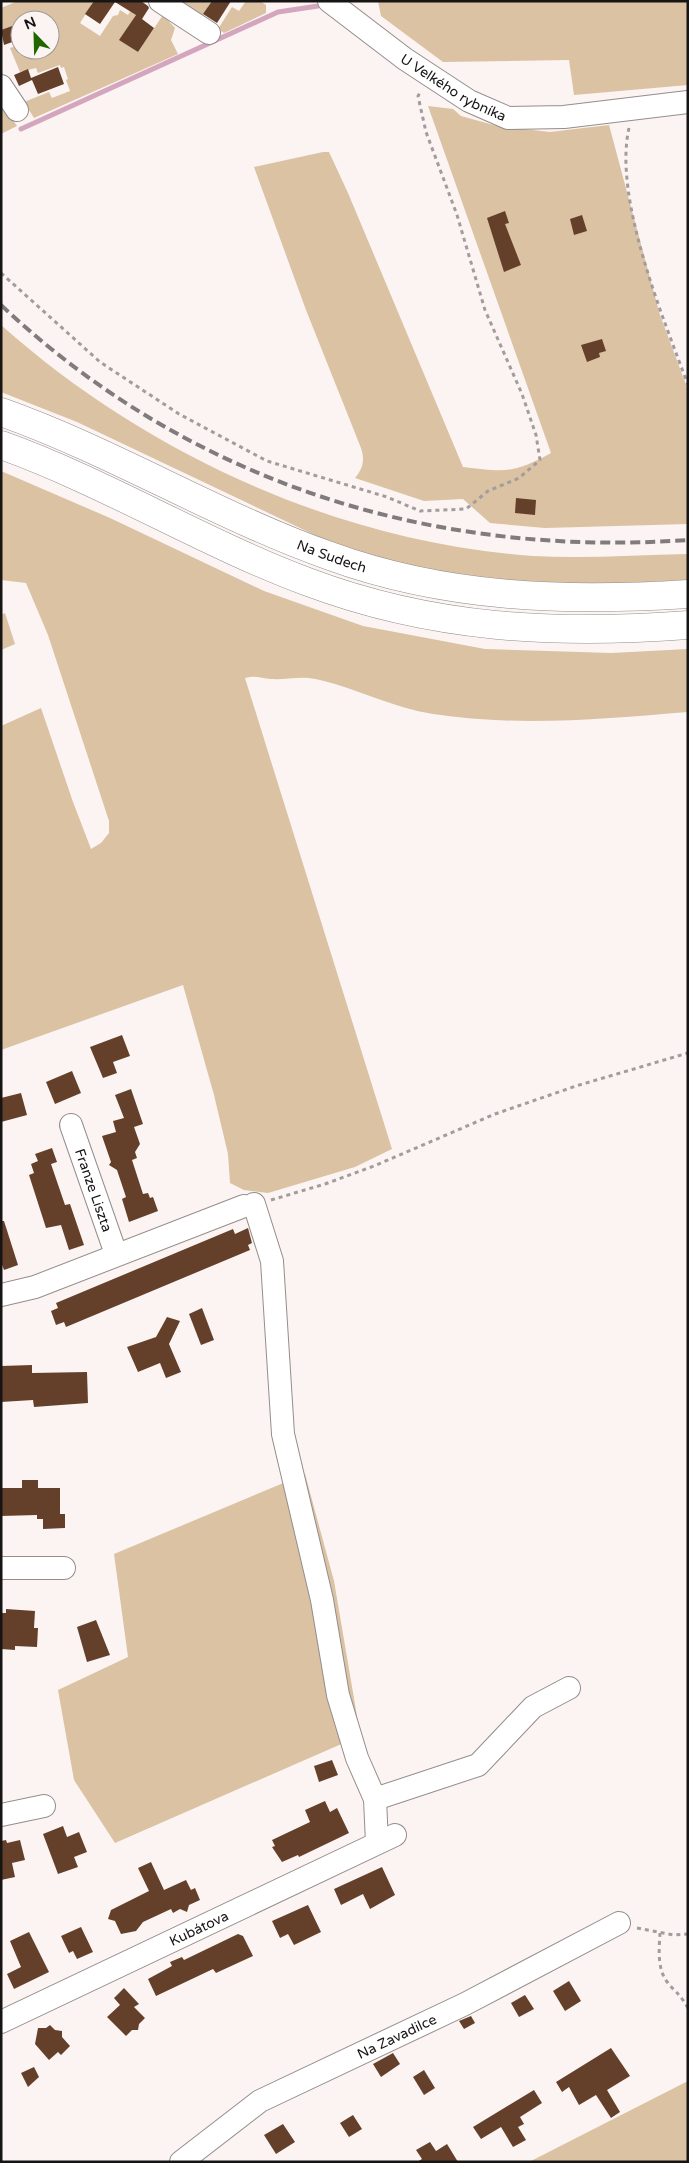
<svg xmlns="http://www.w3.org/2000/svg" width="689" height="2163" font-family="'Varela Round',sans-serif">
	<rect width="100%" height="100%" fill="#fbf4f3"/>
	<g fill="#dac2a3">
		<path d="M18,1H94L80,23L100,36L113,16L118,15L120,10L128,15L136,1L132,12L136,15L120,40L138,52L163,15L175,28L171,40L178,54L34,118L24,102L49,92L52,98L70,91L66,80L68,79L64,67L61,68L60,65L38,73L36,68L20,72L10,48L16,46L20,55L33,50L36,56L55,48L50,36V20H20V33L16,34L12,26L1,30V8Z"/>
		<path d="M177,1H212L201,18Z"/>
		<path d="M246,1H260L266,5V13L224,33L218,29L232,7L239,11Z"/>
		<path d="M378,1H688V85L574,95L569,60L443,62L381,16Z"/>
		<path d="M1,103L17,126L1,134Z"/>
		<path d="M428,106L453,109L461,116L497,126L550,132L609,125L660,315L688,390V524L545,528L490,523L463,499L424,501L355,478C363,469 365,460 361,448L306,310L254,167L323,152H329L348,193L463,467C504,472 513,474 551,453Z"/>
		<path d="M1,325C146,454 338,542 533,556C584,559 637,555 688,554V580L583,585L512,582L456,576L398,564L340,547L77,422L1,392Z"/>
		<path d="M1,471L110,518L264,591L363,626L485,649L611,653L688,649V712C603,719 518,727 433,714C394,708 358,689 320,680C301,675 288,680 271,679C261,678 256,675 245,678L392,1149L355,1167L268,1193L244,1190L230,1183L228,1154L214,1095L183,985L1,1050V726L41,708L73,802L91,849L101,843L109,833V821L48,635L26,583L1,580Z"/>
		<path d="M5,613L15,644L1,650V615Z"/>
		<path d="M305,1474L334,1581L358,1722L362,1735L115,1843L74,1780L58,1690L128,1657L114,1554Z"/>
		<path d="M688,2081V2162H529Z"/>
	</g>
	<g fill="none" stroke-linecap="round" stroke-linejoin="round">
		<path stroke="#d3a6be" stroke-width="5" d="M21,129L278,12L318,6"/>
	</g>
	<g fill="#64402a">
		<path d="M94,1H141L148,6L149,8L142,19L154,28L138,52L119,40L136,15L115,2L100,24L85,14Z"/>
		<path d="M212,1H231L217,23L203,14Z"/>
		<path d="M12,26L18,40L4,45L1,30Z"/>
		<path d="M58,67L64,84L38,94L32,80L19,86L14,75L28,69L31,78Z"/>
		<path d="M505,211L509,223L505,224L521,265L504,272L487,218Z"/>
		<path d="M582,215L587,231L574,235L570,219Z"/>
		<path d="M602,339L606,351L599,353L600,357L587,362L581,345Z"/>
		<path d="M516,498L536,500L535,515L515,513Z"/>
		<path d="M122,1035L130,1056L113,1062L117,1073L103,1078L90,1047Z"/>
		<path d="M72,1071L81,1093L55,1104L46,1082Z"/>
		<path d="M131,1089L143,1124L134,1127L140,1144L135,1152L137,1158L132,1160L143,1194L148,1193L150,1198L153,1197L158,1211L129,1222L122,1199L126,1197L117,1170L109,1165L111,1162L102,1136L116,1132L113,1121L124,1118L115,1095Z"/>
		<path d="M21,1093L27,1115L1,1122V1098Z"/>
		<path d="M52,1148L57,1162L51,1164L65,1205L70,1204L84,1245L69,1250L61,1225L46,1228L29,1175L34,1173L31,1164L38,1161L35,1154Z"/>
		<path d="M1,1221H4L18,1265L4,1270L1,1262Z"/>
		<path d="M248,1228L252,1243L248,1245L250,1250L66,1327L64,1322L56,1325L51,1311L58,1308L56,1303L233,1229L235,1234Z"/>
		<path d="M202,1308L214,1340L201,1345L189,1314Z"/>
		<path d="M167,1317L180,1321L169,1344L181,1372L166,1378L160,1363L138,1372L127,1347L156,1337Z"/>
		<path d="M32,1365V1373L87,1372L88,1403L34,1407L33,1400L1,1402V1366Z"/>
		<path d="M22,1480H38V1488H60V1514H65V1528L43,1529V1519H37V1515L1,1516V1488H22Z"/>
		<path d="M6,1609L35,1611L34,1628H38L37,1647L15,1646V1650L1,1649V1613H6Z"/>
		<path d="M96,1620L110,1655L87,1662L77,1627Z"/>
		<path d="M332,1760L338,1775L319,1782L314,1766Z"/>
		<path d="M325,1801L330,1812L337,1808L349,1833L299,1857L298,1855L282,1862L272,1847L275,1846L272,1840L310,1822L305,1810Z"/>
		<path d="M63,1826L67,1837L79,1832L87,1852L74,1857L78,1867L58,1874L43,1834Z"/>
		<path d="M6,1840L7,1843L20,1840L25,1860L12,1863L15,1877L1,1880V1841Z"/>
		<path d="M151,1862L164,1890L186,1880L191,1890L195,1888L200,1900L189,1905L187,1912L180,1909L173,1913L171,1909L143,1922L136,1931L121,1934L115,1921L108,1919L111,1910L149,1891L138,1868Z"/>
		<path d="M382,1867L395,1895L370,1909L363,1894L341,1905L334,1889Z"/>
		<path d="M308,1905L321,1932L294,1945L288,1934L280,1938L272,1921Z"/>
		<path d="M81,1927L93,1952L77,1959L73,1951L69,1953L61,1936Z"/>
		<path d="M29,1932L49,1972L14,1989L7,1974L21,1967L10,1941Z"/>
		<path d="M238,1934L243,1936L253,1956L216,1973L213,1969L156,1996L148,1979L172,1966L170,1962L182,1957L184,1960Z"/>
		<path d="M569,1981L581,2001L565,2011L553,1991Z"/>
		<path d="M124,1988L139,2004L134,2007L145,2018L139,2024L138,2030H132L126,2036L107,2017L120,2005L114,1998Z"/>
		<path d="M525,1995L534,2009L519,2017L511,2003Z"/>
		<path d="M471,2016L475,2023L464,2029L459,2021Z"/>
		<path d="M50,2025L55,2030L62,2031V2037L70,2046L61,2055L58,2052L49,2060L35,2044L38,2028H46Z"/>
		<path d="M611,2048L630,2076L607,2090L620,2112L611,2118L596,2095L579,2105L569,2087L562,2092L556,2082Z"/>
		<path d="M393,2053L400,2064L381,2077L373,2064Z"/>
		<path d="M34,2067L39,2077L28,2087L21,2073Z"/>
		<path d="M424,2070L435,2088L424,2095L413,2077Z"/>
		<path d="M534,2090L542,2103L520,2117L524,2124L518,2127L526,2140L513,2147L501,2127L481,2139L473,2127Z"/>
		<path d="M353,2115L362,2129L349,2137L340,2123Z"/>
		<path d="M283,2124L295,2142L276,2154L264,2135Z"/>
		<path d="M430,2142L436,2151L447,2144L458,2162H417L422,2159L416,2150Z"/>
	</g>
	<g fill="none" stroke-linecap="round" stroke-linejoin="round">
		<defs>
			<g id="minor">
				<path d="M160,1L209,33"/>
				<path id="s1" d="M329,1L405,59L469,101L508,118L564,117L688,102"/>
				<path d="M1,86L17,110"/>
				<path id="s2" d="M71,1125L116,1254"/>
				<path d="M254,1204L272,1261L283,1434L322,1600L338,1695L357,1758L375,1799L377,1843"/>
				<path d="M1,1295L35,1287L244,1206"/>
				<path d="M1,1568H64"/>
				<path d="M375,1799L478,1765L533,1707L569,1688"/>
				<path d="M1,1815L44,1806"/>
				<path id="s3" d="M1,2022L395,1835"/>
				<path id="s4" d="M181,2162L260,2101L465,2004L619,1923"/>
			</g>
			<g id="major">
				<path id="s5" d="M1,412C114,452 217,516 330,556C445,598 566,602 688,594"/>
				<path d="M1,445C107,483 203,543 308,582C433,629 556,635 688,625"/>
			</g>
		</defs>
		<use href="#minor" stroke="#948d8c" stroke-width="24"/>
		<use href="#major" stroke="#948d8c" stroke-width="29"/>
		<g stroke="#a29c9c" stroke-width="3" stroke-dasharray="4 4" stroke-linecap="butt">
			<path d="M629,128C613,198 663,317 688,385"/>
			<path d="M1,273L100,362L179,414L267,461L387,497L420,511L466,509L488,491L519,478L540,460L536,435L522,394L485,310L457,215L426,132L418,96L421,91"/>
			<path d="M271,1200L325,1184L374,1166L495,1114L576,1086L688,1053"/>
			<path d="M637,1928L674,1935L688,1934"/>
			<path d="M660,1933C659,1949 657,1970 668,1983C677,1994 680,1994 688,2008"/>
		</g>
		<use href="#minor" stroke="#fff" stroke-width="22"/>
		<use href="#major" stroke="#fff" stroke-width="28"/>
		<path stroke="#817c7c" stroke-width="4" stroke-dasharray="10 5" stroke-linecap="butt" d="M1,305C190,483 432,558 688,540"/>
	</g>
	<g text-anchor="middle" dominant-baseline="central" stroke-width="5" stroke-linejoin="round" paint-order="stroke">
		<g font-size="14" fill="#171414" stroke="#fbf4f3">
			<text stroke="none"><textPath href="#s1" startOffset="152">U Velkého rybníka</textPath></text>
			<text stroke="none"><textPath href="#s5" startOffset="361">Na Sudech</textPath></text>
			<text stroke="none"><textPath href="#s2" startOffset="69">Franze Liszta</textPath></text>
			<text stroke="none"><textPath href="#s3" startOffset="219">Kubátova</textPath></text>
			<text stroke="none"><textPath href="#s4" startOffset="251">Na Zavadilce</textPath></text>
		</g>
	</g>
	<rect width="689" height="2163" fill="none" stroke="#171414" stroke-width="5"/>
	<g transform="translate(35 35) rotate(337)"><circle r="24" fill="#fbf4f3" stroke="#a09a9a"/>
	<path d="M0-4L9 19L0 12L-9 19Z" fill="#216700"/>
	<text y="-8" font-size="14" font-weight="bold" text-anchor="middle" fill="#171414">N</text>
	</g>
</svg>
